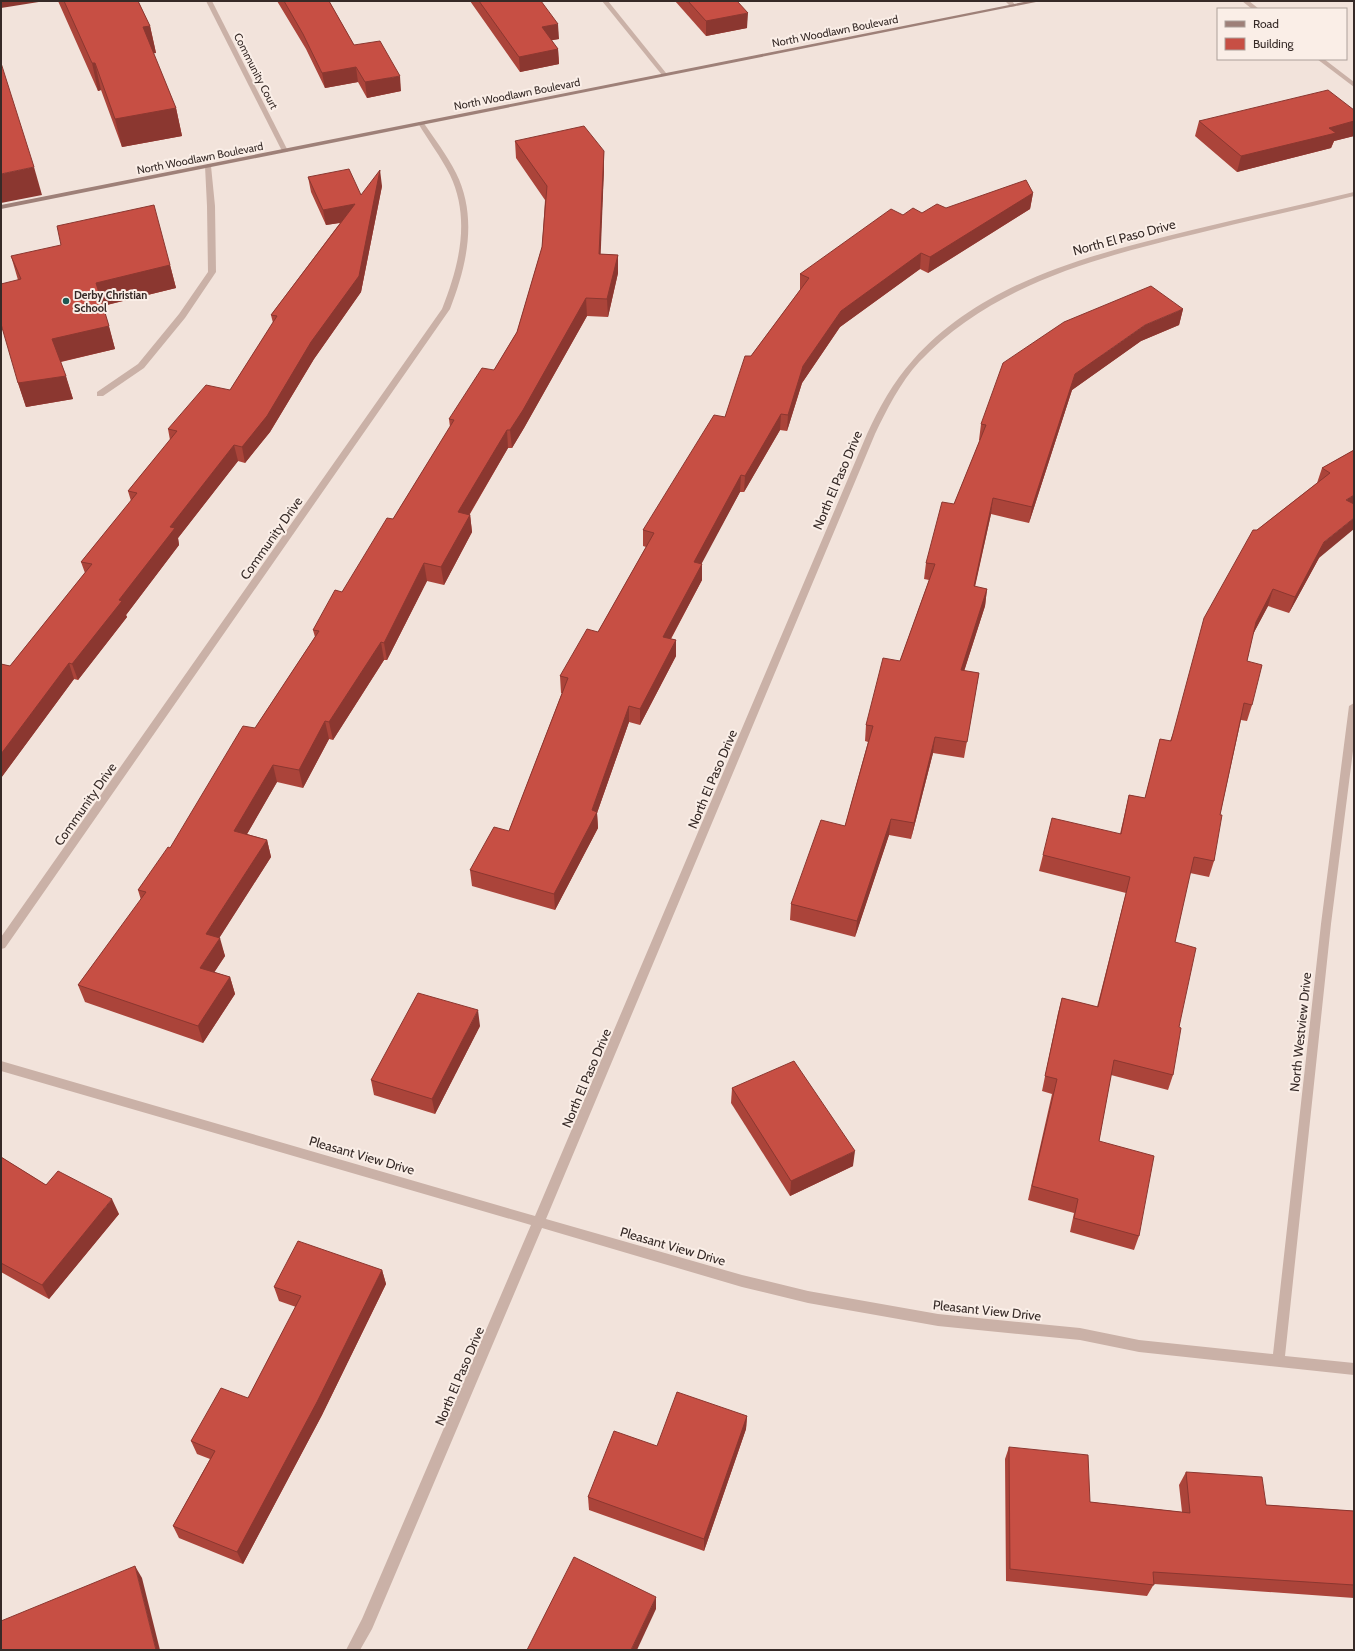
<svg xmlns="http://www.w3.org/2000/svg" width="1355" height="1651" font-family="Cabin,sans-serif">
	<rect width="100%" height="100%" fill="#f2e3db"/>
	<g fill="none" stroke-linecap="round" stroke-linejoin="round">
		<path fill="#cab1a7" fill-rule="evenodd" d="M208,164L211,166L215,206L216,272L185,318L144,368L103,396H97V392L138,364L179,314L208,272L207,206L205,166Z"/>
		<g fill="#cab1a7" fill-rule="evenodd">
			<path d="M206,1H212L288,151L287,152L282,151Z"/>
			<path d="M602,1H608L666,73V75H662Z"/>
			<path d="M1005,1H1012L1016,6L1011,7Z"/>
			<path d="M1242,1H1249L1259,9H1252Z"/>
			<path d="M1317,59H1324L1354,82V87Z"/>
			<path d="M419,122H423C434,138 447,155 456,173C478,217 467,265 450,309L5,948L1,949V937L442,309C459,266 471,219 450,175C441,157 428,140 418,123Z"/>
			<path d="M1354,192V196C1301,209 1248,221 1195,234C1095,258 992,285 919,362C900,383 887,409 875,434L546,1219L742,1275L808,1291L938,1314L1080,1328L1139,1340L1273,1354L1321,924L1349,706L1354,703V743L1331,924L1285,1356L1354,1363V1375L1139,1352L1080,1340L938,1326L808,1303L742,1287L542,1228L372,1629L360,1650H346L362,1619L531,1225L1,1071V1061L535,1216L867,434C879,408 893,382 913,360C983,281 1093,254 1192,230C1246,217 1300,205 1354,192Z"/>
		</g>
		<path fill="#9e8078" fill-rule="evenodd" d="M1029,1H1041L1,209V205Z"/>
	</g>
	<g fill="#ab443a">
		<path d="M58,1H138L150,26L156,53H153L176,108L182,136L122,147L101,90L98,91Z"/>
		<path d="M277,1H329L354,45L401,91L367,98L358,82L325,88L306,49Z"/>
		<path d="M470,1H541L559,39L551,40L558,49L559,64L520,72Z"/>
		<path d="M675,1H737L747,28L706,36Z"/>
		<path d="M1354,110V136L1334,141L1331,148L1237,172L1195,136L1199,121Z"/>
		<path d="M515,141L604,151V168L600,254L618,255V273L608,317L587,316L524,428L512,448H508L470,514L472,532L444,585L427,581L387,660H384L333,740L329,739L303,788L277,782L247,834L267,840L271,857L219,938L225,956L214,972L230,977L235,994L203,1043L85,1002L78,985L141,900L138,890L170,848L255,728L315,637L313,630L342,592L393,519L450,427L449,419L494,370L517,332L542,247L545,200L516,158Z"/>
		<path d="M308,177L361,195L382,186L361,292L314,359L270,432L245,463L238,461L178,538L179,545L126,615L127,617L78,680L74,679L1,778L2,781L1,782V664L10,666L85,573L81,562L131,501L128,491L170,440L168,429L230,390L273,323L271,315L340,223L326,225L311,192Z"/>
		<path d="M1033,193L1030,209L928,273L920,269L840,327L802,383L787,431L780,430L744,492H740L701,563L702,564V580L671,639L676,640V656L640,725L629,722L597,813L598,828L555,910L472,886L470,870L509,831L562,693H561L560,676L598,632L646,547L643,546V530L725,417L751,356L800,290V274L903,215L922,213Z"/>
		<path d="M11,256L170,265L176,288L103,306L115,349L61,362L73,399L26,407L18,383V280Z"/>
		<path d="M1183,309L1179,325L1141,341L1072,390L1029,523L991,514L975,587L987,589L985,606L964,671L979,673L964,758L933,753L911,839L889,835L855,937L790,920L791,904L845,826L868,742L865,741L866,725L900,661L929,580L924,579L926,563L954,504L980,440H979L981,424Z"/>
		<path d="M1354,450L1319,558L1289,613L1268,606L1253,634L1247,661L1252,705L1247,721L1241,720L1220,815L1214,861L1209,877L1190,873L1175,942L1179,1027L1173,1075L1168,1090L1111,1075L1099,1141L1139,1236L1134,1250L1070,1232L1074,1213L1028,1200L1052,1094L1042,1091L1058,1013L1062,998L1097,1007L1126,893L1039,871L1043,855L1120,834L1129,795L1145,798L1160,739L1170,741L1257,530L1317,483L1322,468Z"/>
		<path d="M480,1026L435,1114L374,1095L371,1080Z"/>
		<path d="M732,1088L853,1166L790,1196L731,1103Z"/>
		<path d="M1,1157L46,1185L119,1214L49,1299L1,1272Z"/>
		<path d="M382,1270L386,1284L322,1415L243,1564L179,1538L173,1526L210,1459L197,1454L191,1441L248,1398L296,1307L279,1301L274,1287Z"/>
		<path d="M747,1416L746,1429L704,1551L589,1510L588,1497L657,1446Z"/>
		<path d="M1009,1447L1090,1502L1182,1512L1179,1485L1186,1472L1266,1505L1354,1511V1598L1154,1584L1147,1596L1006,1581L1005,1459Z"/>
	</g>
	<g fill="#8b3730">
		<path d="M1,1H45L1,8Z"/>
		<path d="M748,13L747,28L706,36V21Z"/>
		<path d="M558,24L559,39L542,42V27Z"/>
		<path d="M150,26L156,53L149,54L143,27Z"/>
		<path d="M558,49L559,64L520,72L519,57Z"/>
		<path d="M92,63H95L101,90L98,91Z"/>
		<path d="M356,67L358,82L325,88L322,73Z"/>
		<path d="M400,76L401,91L367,98L365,82Z"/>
		<path d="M176,108L182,136L122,147L115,119Z"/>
		<path d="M1354,121V136L1334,141L1331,148L1237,172L1241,156L1329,128Z"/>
		<path d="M604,151V168L600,272L599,254Z"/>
		<path d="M34,167L42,195L1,203V174Z"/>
		<path d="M380,170L382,186L361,292L314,359L270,432L245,463L242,447Z"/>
		<path d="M1033,193L1030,209L928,273L930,257Z"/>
		<path d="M355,204L357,220L326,225L323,210Z"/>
		<path d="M921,253L920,269L840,327L802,383L787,431L788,415L803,366L841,311Z"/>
		<path d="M618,255V273L608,317L607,299Z"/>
		<path d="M170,265L176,288L102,306L96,283Z"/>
		<path d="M586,298L587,316L524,428L512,448L510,430Z"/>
		<path d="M1183,309L1179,325L1141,341L1072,390L1029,523L1032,507L1075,374L1145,325Z"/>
		<path d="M109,326L115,349L59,362L52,339Z"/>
		<path d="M66,376L73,399L26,407L18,383Z"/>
		<path d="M781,414L780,430L744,492L745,476Z"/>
		<path d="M507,430L508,448L460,530L458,512Z"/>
		<path d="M234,445L238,461L178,538L179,545L126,615L127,617L78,680L72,664L119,600L170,527Z"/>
		<path d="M741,475L740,492L694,578V562Z"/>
		<path d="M1354,495V508L1346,500Z"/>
		<path d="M993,498L991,514L971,603L974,586Z"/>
		<path d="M470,515L472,532L444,585L441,567Z"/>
		<path d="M1354,518V529L1319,558L1289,613L1295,597L1324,542Z"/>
		<path d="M424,563L427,581L387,660L384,643Z"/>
		<path d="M702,564V580L663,653V637Z"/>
		<path d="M987,589L985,606L959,687L961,670Z"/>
		<path d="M1273,589L1268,606L1251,638L1256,622Z"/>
		<path d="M676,640V656L640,725V709Z"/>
		<path d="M381,642L384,660L333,740L329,722Z"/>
		<path d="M69,663L74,679L1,778L2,781L1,782V754Z"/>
		<path d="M629,706V722L597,813L598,828L555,910L554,894L592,810Z"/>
		<path d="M325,721L329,739L303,788L299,770Z"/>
		<path d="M935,737L933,753L911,839L914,823Z"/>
		<path d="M273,765L277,782L239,848L234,831Z"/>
		<path d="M891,819L889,835L855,937L857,921Z"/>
		<path d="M267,840L271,857L211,951L206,934Z"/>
		<path d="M220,938L225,956L206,985L200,968Z"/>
		<path d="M230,977L235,994L203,1043L198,1026Z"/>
		<path d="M478,1010L480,1026L435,1114L432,1099Z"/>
		<path d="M855,1151L853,1166L790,1196L791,1181Z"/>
		<path d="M112,1199L119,1214L49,1299L42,1285Z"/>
		<path d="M382,1270L386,1284L322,1415L243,1564L237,1552Z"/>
		<path d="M747,1416L746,1429L704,1551V1539Z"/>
		<path d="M135,1566L142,1578L160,1650H156Z"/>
		<path d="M656,1597V1609L637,1650H631Z"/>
	</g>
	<g fill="#c74f44" stroke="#8b3730">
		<path d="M64,1H138L150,26L143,27L176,108L115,119L95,63H92Z"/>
		<path d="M284,1H329L354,45L380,41L400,76L365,82L356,67L322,73L303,34Z"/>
		<path d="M479,1H541L558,24L542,27L558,49L519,57Z"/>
		<path d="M688,1H737L748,13L706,21Z"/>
		<path d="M1,63L34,167L1,174Z"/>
		<path d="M1328,90L1354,110V121L1329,128L1336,133L1241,156L1199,121Z"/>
		<path d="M584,126L604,151L599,254L618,255L607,299L586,298L523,410L510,430H507L458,512L470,515L441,567L424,563L384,643L381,642L329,722L325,721L299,770L273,765L234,831L267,840L206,934L220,938L200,968L230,977L198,1026L78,985L146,892L138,890L168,847L170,848L243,726L255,728L319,631L313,630L335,590L342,592L387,518L393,519L454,420L449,419L482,368L494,370L517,332L542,247L547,186L515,141Z"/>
		<path d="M349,169L361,195L380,170L359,276L311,342L267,416L242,447L234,445L170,527L175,528L119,600L122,601L72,664L69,663L1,754V664L10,666L92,564L81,562L137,493L128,491L177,431L168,429L206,385L230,390L277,316L271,315L355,204L323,210L308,177Z"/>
		<path d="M1026,180L1033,193L930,257L921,253L841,311L803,366L788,415L781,414L745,476L741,475L694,562L702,564L663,637L676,640L640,709L629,706L592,810L597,812L554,894L470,870L494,827L509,831L568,678L560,676L587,629L598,632L654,533L643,530L714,415L725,417L745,356H751L809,278L800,274L891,209L903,215L913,208L922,213L937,204L946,208Z"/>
		<path d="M154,205L170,265L96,283L109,326L52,339L66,376L18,383L1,324V284L21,279L11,256L61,245L57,226Z"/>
		<path d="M1151,286L1183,309L1145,325L1075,374L1032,507L993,498L974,586L987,589L961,670L979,673L967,742L935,737L914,823L891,819L857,921L791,904L821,820L845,826L873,726L866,725L883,658L900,661L935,564L926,563L942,502L954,504L986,425L981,424L1003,363L1064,322Z"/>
		<path d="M1354,450V495L1346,500L1354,504V518L1324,542L1295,597L1273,589L1256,622L1247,661L1262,665L1252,705L1244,703L1220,815H1222L1214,861L1194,857L1175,942L1196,948L1179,1027L1181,1028L1173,1075L1114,1060L1099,1141L1154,1156L1139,1236L1074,1218L1078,1199L1032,1186L1057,1079L1045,1076L1062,998L1098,1007L1130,877L1043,855L1052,818L1121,834L1129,795L1145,798L1160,739L1171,741L1204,618L1253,530H1257L1330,473L1322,468Z"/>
		<path d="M418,993L478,1010L432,1099L371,1080Z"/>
		<path d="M794,1061L855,1151L791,1181L732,1088Z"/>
		<path d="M1,1157L46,1185L58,1171L112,1199L42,1285L1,1263Z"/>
		<path d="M298,1241L382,1270L317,1402L237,1552L173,1526L215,1451L191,1441L221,1388L248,1398L301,1296L274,1287Z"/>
		<path d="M677,1392L747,1416L704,1539L588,1497L614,1431L657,1446Z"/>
		<path d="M1009,1447L1088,1455L1090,1502L1190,1513L1186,1472L1262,1477L1266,1505L1354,1511V1585L1153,1572L1154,1585L1010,1569Z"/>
		<path d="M574,1557L656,1597L631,1650H527Z"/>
		<path d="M135,1566L156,1650H1V1621Z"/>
	</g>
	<circle fill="#1d5853" stroke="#faeee7" stroke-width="1.5" cx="66" cy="301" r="4"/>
	<g text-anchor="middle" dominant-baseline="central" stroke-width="4" stroke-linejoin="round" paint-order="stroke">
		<g font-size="11" fill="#362a27" stroke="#faeee7">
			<text transform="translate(835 31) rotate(-11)">North Woodlawn Boulevard</text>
			<text transform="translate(256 71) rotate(63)">Community Court</text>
			<text transform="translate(517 94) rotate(-11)">North Woodlawn Boulevard</text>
			<text transform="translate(200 158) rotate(-11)">North Woodlawn Boulevard</text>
		</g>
		<g font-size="11" font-weight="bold" fill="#362a27" stroke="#faeee7" text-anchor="start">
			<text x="74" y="295">Derby Christian<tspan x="74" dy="13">School</tspan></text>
		</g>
		<g font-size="13" fill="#362a27" stroke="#faeee7">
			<text transform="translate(1124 237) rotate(-15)">North El Paso Drive</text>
			<text transform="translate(837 480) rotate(-67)">North El Paso Drive</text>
			<text transform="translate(271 538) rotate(-55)">Community Drive</text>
			<text transform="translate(712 779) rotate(-67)">North El Paso Drive</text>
			<text transform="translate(85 804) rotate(-55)">Community Drive</text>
			<text transform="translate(1300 1032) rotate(-84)">North Westview Drive</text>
			<text transform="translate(586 1078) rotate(-67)">North El Paso Drive</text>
			<text transform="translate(362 1155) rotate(16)">Pleasant View Drive</text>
			<text transform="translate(673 1246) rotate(16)">Pleasant View Drive</text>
			<text transform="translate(987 1310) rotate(6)">Pleasant View Drive</text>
			<text transform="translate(459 1376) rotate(-67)">North El Paso Drive</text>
		</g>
	</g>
	<rect width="1355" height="1651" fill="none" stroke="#362a27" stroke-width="4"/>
	<rect x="1217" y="8" width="130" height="52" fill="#faeee7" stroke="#aca09a"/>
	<rect x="1225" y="21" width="20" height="6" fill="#9e8078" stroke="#aca09a"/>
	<text x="1253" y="28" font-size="12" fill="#362a27">Road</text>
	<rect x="1225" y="38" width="20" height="12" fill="#c74f44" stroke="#aca09a"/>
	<text x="1253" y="48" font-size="12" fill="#362a27">Building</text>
</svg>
